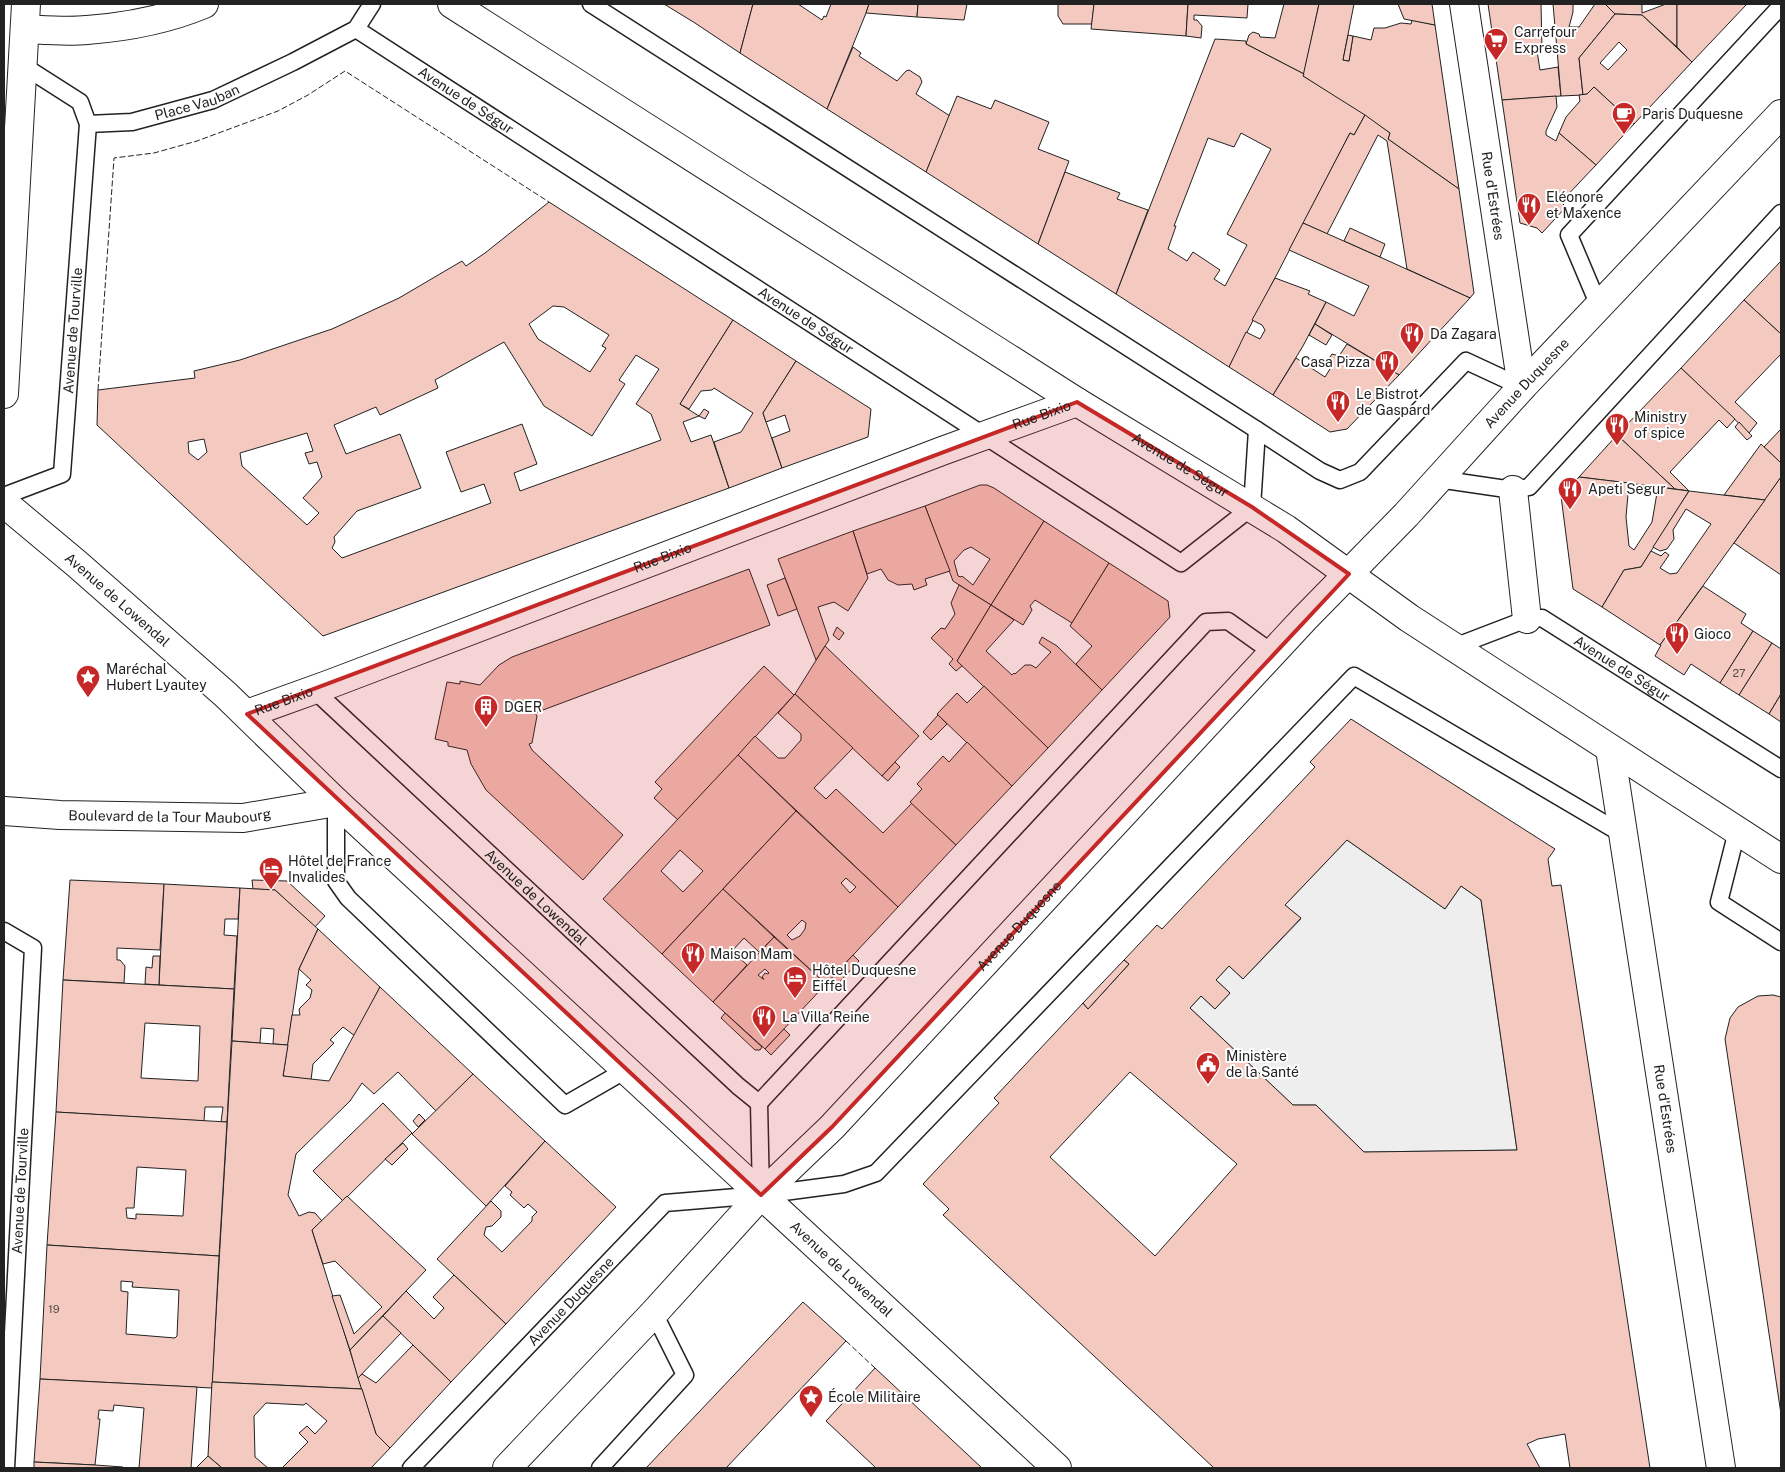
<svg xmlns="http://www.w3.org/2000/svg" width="1785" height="1472" font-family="'Public Sans',sans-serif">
	<rect width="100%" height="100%" fill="#fff"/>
	<path fill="#eee" stroke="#6f6f6f" d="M1347,840L1445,909L1461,886L1481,900L1517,1150L1364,1152L1316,1105H1293L1190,1008L1201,996L1215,1009L1230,993L1216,980L1229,966L1243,979L1301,919L1285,905Z"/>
	<g fill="#f3c9c0" stroke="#222" fill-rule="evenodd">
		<path d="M664,4H753L740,53L695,23Z"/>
		<path d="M753,4H798L822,20L824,16L826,17L831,4H869L866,13L827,109L740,53Z"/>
		<path d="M869,4H918L917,17L866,13Z"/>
		<path d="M918,4H967L964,20L917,17Z"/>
		<path d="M1058,4H1094L1092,24H1063L1058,16Z"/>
		<path d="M1094,4H1188L1186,36L1091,29Z"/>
		<path d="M1188,4H1248L1247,18L1194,15V20H1197L1202,26L1201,38L1186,36Z"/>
		<path d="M1284,4H1319L1304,74L1246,44L1249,35L1253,32L1259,34L1260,37L1275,38Z"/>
		<path d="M1319,4H1354L1343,60L1349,61L1353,36L1371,40L1374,28H1385L1401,23L1411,24L1412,20L1435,25L1459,189L1388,139L1390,133L1303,76Z"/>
		<path d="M1398,4H1432L1435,25L1404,19Z"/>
		<path d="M1488,4H1541L1542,50L1537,51L1540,70L1558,67L1561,96L1502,100Z"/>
		<path d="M1553,4H1573V12L1569,27H1579L1595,4H1605L1615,14L1579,58L1583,95L1561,96Z"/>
		<path d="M1605,4H1642V13L1666,4H1677V47L1642,15L1615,14Z"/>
		<path d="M1677,4H1747L1692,62L1677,47Z"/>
		<path d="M1615,14L1642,15L1692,62L1634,124L1594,87L1587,94L1583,95L1579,58ZM1619,42L1627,50L1608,70L1600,63Z"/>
		<path d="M1348,35L1353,36L1349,61L1343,60Z"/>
		<path d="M1215,39L1246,41V44L1304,74L1303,76L1365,115L1354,135L1350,133L1229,367L1116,294ZM1241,133L1271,149L1227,234L1247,245L1225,286L1214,279L1220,270L1193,252L1187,261L1168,249L1176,226H1174L1208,138L1234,147Z"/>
		<path d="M853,47L861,53L859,56L897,81L906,71L909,70L920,77L922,82L916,94L950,116L926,172L827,109Z"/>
		<path d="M1594,87L1634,124L1596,165L1559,133L1566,117L1580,101L1579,95L1587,94Z"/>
		<path d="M957,96L991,109L995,100L1049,122L1038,149L1069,161L1038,244L926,172Z"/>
		<path d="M1556,96L1557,107L1546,131V135L1556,141L1559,133L1596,165L1561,202L1566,207L1542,233L1537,228L1520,223L1502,100Z"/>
		<path d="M1365,115L1390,133L1388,139L1459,189L1474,293L1470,298L1407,269L1387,141L1378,135L1327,234L1303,223L1350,133L1354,135Z"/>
		<path d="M1065,172L1120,193L1117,199L1148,210L1116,294L1038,244Z"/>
		<path d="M549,202L733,320L680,404L699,416L683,422L691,442L711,435L729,488L323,636L97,425L98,390L195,378L194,371L240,360L332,329L399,298L462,261L466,266L485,253ZM553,306L564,307L609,335L602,346L606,348L590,372L538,339L529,324ZM504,342L544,406L592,436L625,384L619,380L636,355L659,369L636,404L651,414L661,440L520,491L514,473L537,464L522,424L446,452L461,492L484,484L491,503L342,558L332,548L335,542L334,537L357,511L421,488L400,434L346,454L334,425L376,407L380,415L438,388L435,380ZM307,433L313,451L305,453L309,464L317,462L322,477L303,498L319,513L307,525L242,466L240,453ZM204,439L207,452L198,460L189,453L188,442Z"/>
		<path d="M1303,223L1380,257L1470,298L1399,375L1315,324L1326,302L1354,316L1369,286L1289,250Z"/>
		<path d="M1350,228L1385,244L1380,257L1344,241Z"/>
		<path d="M1781,261V334L1744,300Z"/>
		<path d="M1275,278L1310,291L1308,294L1326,302L1303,346L1273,395L1229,367L1246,332L1260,339L1265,330L1262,325L1252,320Z"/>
		<path d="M1744,300L1781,334V354L1735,402L1757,423L1749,433L1681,368Z"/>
		<path d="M733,320L796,361L763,413L782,468L729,488L714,442L741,432L753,413L714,388L712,390L701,391L689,409L680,404Z"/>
		<path d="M1315,324L1332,335L1326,345L1309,335Z"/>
		<path d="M1347,344L1399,375L1347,429L1330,432L1273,395L1296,358L1325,377L1333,364L1328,360L1332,354L1339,356Z"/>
		<path d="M796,361L871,409L868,437L782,468L772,438L790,431L785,415L766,422L763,413Z"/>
		<path d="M1681,368L1735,419L1727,428L1719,420L1670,472L1689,491L1675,489L1617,435Z"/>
		<path d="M704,409L709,412L705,419L699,416Z"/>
		<path d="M1739,422L1752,436L1747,440L1735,427Z"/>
		<path d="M1781,429V463L1764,447Z"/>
		<path d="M1617,435L1675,489L1579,477Z"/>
		<path d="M1761,444L1781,463V477L1765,500L1724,495Z"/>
		<path d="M1579,477L1629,483L1626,517L1629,546L1634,550L1652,522L1658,487L1689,491L1641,567L1624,570L1602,607L1573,589L1561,496Z"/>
		<path d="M1781,477V575L1734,543Z"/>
		<path d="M980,485H987L994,488L1044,521L991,605L953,581L925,506ZM971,547L990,559L973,585L962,576L961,577L958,576L954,561L964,550Z"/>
		<path d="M1689,491L1765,500L1660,645L1602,607L1624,570L1641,567L1651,551L1661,556L1665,552L1669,555L1660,568L1670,574L1677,573L1711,524L1686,509L1673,530L1674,539L1667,549L1660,551L1653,547Z"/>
		<path d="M925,506L950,571L925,579L927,585L914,590L912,584L898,585L888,580L881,569L867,574L853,531Z"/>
		<path d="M1044,521L1109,563L1072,623L1035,600L1030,606L1032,610L1023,625L991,605Z"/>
		<path d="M853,531L868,578L848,611L834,602L818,607L829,640L816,660L778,559Z"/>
		<path d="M1109,563L1168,601L1170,617L1102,690L1076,664L1092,646L1070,626Z"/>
		<path d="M749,569L770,625L535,713L537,716L532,743L529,744L532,750L623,835L583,880L486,790L471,764L467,750L448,746V742L435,739L447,682L460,684V681L480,685L499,665L512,657Z"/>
		<path d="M785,578L797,609L778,616L767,585Z"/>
		<path d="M959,585L991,605L957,661L962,666L956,671L949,664L953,659L931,638L941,628L945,629L955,614L951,603Z"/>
		<path d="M1703,586L1746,614L1741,623L1753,631L1720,683L1691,664L1684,675L1655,656L1661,645H1660Z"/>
		<path d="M991,605L1014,620L986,651L1012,675L1014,673L1015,674L1025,665H1031L1036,668L1051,652L1039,643L1042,637L1057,646L1102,690L1048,748L957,661Z"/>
		<path d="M837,627L844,633L839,640L833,635Z"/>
		<path d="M1753,631L1772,643L1739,695L1720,683Z"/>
		<path d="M1772,643L1781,649V694L1769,714L1739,695Z"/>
		<path d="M825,646L919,736L882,776L795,694Z"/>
		<path d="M764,666L794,695L678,820L654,798L662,789L655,782Z"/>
		<path d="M984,686L1048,748L1012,786L937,714L957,693L967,703Z"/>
		<path d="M795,694L853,748L814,788L826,799L836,789L883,833L912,803L956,845L898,907L738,755L755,736L778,758H785L801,740V734L778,713Z"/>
		<path d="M1781,694V722L1769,714Z"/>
		<path d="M938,715L947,724L931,740L923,732Z"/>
		<path d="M1351,719L1555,849L1548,859L1552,886L1561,885L1650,1468H1570L1565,1434L1538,1439L1527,1444L1540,1468H1214L943,1215L949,1209L923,1184L999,1103L994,1098L1083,1003L1088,1009L1129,964L1124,960L1157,925L1162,929L1315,767L1310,762ZM1347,840L1445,909L1461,886L1481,900L1517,1150L1364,1152L1316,1105H1293L1190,1008L1201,996L1215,1009L1230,993L1216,980L1229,966L1243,979L1301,918L1285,905ZM1130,1072L1237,1164L1155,1256L1050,1157Z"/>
		<path d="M967,742L1012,786L956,845L910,802L922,789L917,784L943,756L949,762Z"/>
		<path d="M738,755L796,811L662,954L603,899ZM680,850L703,871L683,892L661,871Z"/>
		<path d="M895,762L900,767L888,781L882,776Z"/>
		<path d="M796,811L898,907L826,984L723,889ZM846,878L856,887L850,893L841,883ZM802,920L806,923L805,929L800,936L792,940L787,935Z"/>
		<path d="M70,880L164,884L160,950L117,948V960H120L125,966L124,983L63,980Z"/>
		<path d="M252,880L287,881L325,916L315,927L275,890L253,889Z"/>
		<path d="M164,884L240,888L238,919H225L224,935L237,936L234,989L159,985Z"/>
		<path d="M240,888L275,890L318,929L299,969L288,1045L273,1044L274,1029L261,1028L260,1043L232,1041Z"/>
		<path d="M723,889L774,937L759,952L744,938L732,951L747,965L713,1002L662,954Z"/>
		<path d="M318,929L380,987L355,1036L343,1027L330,1040L334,1043L313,1064L311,1080L283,1076L292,1015H300L299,1009L310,998L312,990L306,985L311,980L299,969Z"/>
		<path d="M774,937L826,984L765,1049L713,1002ZM765,969L769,973L768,974L765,973L762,977L764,979H763L758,975Z"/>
		<path d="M853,955L859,961L833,989L827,983Z"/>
		<path d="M153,956H160L159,985L145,984L146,967L152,968Z"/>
		<path d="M1124,960L1129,964L1088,1009L1083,1003Z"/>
		<path d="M63,980L234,989L227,1122H221L223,1107H205L204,1121L56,1112ZM145,1023L200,1026L198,1081L141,1078Z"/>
		<path d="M380,987L473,1074L436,1111L398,1072L374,1094L362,1083L350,1101L296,1154L288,1195L299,1216L309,1212L315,1213L322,1221L312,1230L362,1389L212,1382L232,1041L288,1045L283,1076L329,1081Z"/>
		<path d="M1773,995L1781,997V1414L1725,1039L1730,1018L1738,1007L1758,996Z"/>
		<path d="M725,1013L762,1047L760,1050H755L721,1018Z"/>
		<path d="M784,1029L790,1035L771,1055L765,1049Z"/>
		<path d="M473,1074L545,1141L486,1206L412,1134Z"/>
		<path d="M383,1103L412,1133L343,1201L313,1171Z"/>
		<path d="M56,1112L227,1122L219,1256L47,1245ZM137,1167L186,1170L183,1216L136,1214V1219L127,1218L126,1208H134Z"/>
		<path d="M419,1114L425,1120L418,1127L413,1121Z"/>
		<path d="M545,1141L616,1207L506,1324L437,1259L491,1201L501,1211V1217L492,1226L486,1227L484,1235L502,1252L532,1221V1217L537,1212L528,1204L524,1208L510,1195L512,1192L505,1186Z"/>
		<path d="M403,1143L408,1149L392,1165L385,1159Z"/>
		<path d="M347,1196L426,1270L350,1350L332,1296L340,1295L354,1334L382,1307L335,1261L323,1264L312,1230Z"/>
		<path d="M47,1245L219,1256L212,1388L40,1379ZM121,1281L133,1282L132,1287L179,1290L177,1336L175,1338L126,1334L128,1292L121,1291Z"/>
		<path d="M454,1275L506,1324L451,1382L383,1316L406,1291L434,1319L444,1308L433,1297Z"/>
		<path d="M803,1302L846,1341L726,1468H646Z"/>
		<path d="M383,1316L401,1333L358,1378L350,1350Z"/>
		<path d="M413,1345L451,1382L390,1448L376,1434L358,1378L362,1374L376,1383Z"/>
		<path d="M875,1368L982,1468H876L826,1421Z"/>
		<path d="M40,1379L197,1387L191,1468H139L144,1408L114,1405L113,1411L99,1410L98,1419H100L95,1465L34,1462Z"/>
		<path d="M212,1382L362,1389L376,1434L390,1448L371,1468H282L308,1442L299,1433L307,1426L315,1434L327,1421L306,1403L304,1405L266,1403L254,1416L255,1457L268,1468H222L208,1456Z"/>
		<path d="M208,1456L222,1468H196Z"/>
		<path d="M34,1462L95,1465L123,1467V1468H34Z"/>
	</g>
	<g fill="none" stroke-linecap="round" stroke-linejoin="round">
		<defs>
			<g id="lane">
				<path d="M591,4L1257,430L1320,471L1340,480L1360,472L1466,361L1522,387"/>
				<path id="s1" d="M356,29L1181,563L1252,507L1257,430"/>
				<path id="s2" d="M88,124L132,122L213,100L293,62L356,29L372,4"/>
				<path d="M1599,306L1569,235L1781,6"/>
				<path d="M1438,479L1513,490L1529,487L1781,213"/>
				<path id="s3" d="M4,496L62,474L88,124L80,102L22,65"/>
				<path id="s4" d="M1454,647L1527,619L1542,618L1781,769"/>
				<path id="s5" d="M313,689L738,1086L759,1103"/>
				<path d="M336,802V881L348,898L565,1105L626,1070"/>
				<path d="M1737,831L1719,902L1781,942"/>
				<path d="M4,931L33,948L6,1468"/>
				<path d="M759,1103L1206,622L1228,621L1273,653"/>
				<path d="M759,1103L761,1195"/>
				<path id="s6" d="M411,1468L665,1203L761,1195L844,1184L876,1173L1354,676L1624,835"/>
				<path d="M600,1468L685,1375L654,1313"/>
			</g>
			<g id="street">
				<path id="s7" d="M1464,4L1522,387"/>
				<path d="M1513,490L1527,619"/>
				<path id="s8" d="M247,714L330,684L942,451L1077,402"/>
				<path id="s9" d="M1610,749L1721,1468"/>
			</g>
			<g id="secondary">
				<path id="s10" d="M452,4L1077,402L1286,529L1409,618L1781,859"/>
				<path d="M25,29C45,30 67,32 87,30C127,27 168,19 204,4"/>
				<path id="s11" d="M4,503L77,564L226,695L336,802L1057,1468"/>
				<path id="s12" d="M4,811L60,815L243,818L336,802"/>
				<path id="s13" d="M507,1468L654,1313L761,1195L832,1127L1305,618L1406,515L1522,387L1781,114"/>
			</g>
			<path id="primary" d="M4,394L26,4"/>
		</defs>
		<use href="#lane" stroke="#222" stroke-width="19"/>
		<use href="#street" stroke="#222" stroke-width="30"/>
		<use href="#secondary" stroke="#222" stroke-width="30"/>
		<use href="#primary" stroke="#222" stroke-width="30"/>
		<use href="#lane" stroke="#fff" stroke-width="16"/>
		<use href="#street" stroke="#fff" stroke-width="28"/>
		<use href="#secondary" stroke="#fff" stroke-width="28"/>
		<use href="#primary" stroke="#fff" stroke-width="28"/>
		<g stroke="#222" stroke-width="1" stroke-dasharray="6 2.5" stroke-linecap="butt">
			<path d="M98,390L114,158L154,153L197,141L278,111L308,95L345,71L549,202"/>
			<path d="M846,1341L875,1368"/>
		</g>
	</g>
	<path fill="#c62828" fill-opacity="0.2" stroke="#c62828" stroke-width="4" stroke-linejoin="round" d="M1077,402L1252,507L1349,574L832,1127L761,1195L247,714Z"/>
	<defs>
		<symbol id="supermarket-pin" viewBox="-11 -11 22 30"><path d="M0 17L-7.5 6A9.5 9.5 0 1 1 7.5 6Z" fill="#c62828" stroke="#fff"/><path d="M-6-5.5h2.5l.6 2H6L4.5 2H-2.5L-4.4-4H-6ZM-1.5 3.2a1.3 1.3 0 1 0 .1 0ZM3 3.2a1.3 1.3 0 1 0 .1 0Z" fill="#fff"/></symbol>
		<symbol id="cafe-pin" viewBox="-11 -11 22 30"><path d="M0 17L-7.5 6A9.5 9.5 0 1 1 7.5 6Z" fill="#c62828" stroke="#fff"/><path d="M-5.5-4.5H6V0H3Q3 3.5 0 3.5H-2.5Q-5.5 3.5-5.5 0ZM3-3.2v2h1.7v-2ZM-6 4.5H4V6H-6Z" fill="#fff"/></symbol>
		<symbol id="restaurant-pin" viewBox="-11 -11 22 30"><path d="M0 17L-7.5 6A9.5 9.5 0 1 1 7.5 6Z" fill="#c62828" stroke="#fff"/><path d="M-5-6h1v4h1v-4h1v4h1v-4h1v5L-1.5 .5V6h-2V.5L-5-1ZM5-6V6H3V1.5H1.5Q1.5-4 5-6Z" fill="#fff"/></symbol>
		<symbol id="sight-pin" viewBox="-11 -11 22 30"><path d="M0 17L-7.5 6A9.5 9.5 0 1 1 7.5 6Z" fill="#c62828" stroke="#fff"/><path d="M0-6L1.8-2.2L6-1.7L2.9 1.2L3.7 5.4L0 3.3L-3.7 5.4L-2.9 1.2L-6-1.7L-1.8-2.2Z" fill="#fff"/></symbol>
		<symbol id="building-pin" viewBox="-11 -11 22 30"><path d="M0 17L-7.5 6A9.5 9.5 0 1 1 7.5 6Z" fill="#c62828" stroke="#fff"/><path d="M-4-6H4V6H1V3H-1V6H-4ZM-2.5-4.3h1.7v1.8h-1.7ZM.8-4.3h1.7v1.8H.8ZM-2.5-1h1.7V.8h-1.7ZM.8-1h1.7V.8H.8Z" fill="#fff"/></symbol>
		<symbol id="hotel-pin" viewBox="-11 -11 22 30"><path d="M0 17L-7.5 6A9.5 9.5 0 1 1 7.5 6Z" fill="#c62828" stroke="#fff"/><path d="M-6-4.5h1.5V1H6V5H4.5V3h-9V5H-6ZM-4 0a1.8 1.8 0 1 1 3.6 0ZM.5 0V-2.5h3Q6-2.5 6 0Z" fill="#fff"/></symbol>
		<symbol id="civic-pin" viewBox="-11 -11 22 30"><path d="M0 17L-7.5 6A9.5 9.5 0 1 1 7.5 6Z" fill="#c62828" stroke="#fff"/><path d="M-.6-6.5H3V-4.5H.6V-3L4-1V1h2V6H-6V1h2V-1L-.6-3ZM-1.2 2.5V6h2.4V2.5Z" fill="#fff"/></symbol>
	</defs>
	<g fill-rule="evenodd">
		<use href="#supermarket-pin" x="1482" y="26" width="28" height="38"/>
		<use href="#cafe-pin" x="1610" y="100" width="28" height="38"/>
		<use href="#restaurant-pin" x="1515" y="191" width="28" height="38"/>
		<use href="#restaurant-pin" x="1398" y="320" width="28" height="38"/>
		<use href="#restaurant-pin" x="1373" y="348" width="28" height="38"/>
		<use href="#restaurant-pin" x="1324" y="388" width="28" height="38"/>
		<use href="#restaurant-pin" x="1603" y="411" width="28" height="38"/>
		<use href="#restaurant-pin" x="1556" y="475" width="28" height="38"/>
		<use href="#restaurant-pin" x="1663" y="620" width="28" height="38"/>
		<use href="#sight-pin" x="74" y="663" width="28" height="38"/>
		<use href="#building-pin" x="472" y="693" width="28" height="38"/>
		<use href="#hotel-pin" x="257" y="855" width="28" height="38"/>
		<use href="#restaurant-pin" x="679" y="940" width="28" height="38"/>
		<use href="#hotel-pin" x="781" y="964" width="28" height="38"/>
		<use href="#restaurant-pin" x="750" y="1003" width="28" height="38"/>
		<use href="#civic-pin" x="1194" y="1050" width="28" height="38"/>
		<use href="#sight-pin" x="797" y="1383" width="28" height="38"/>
	</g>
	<g text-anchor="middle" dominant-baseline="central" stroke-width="4" stroke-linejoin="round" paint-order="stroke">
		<g font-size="11" fill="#564c4a">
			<text x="1739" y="673">27</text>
			<text x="54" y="1309">19</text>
		</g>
		<g font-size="14" fill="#222" stroke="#fff" text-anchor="start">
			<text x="1514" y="32">Carrefour<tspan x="1514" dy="16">Express</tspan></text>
			<text x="1642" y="114">Paris Duquesne</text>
			<text x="1546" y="197">Eléonore<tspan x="1546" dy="16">et Maxence</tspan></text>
			<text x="1430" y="334">Da Zagara</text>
			<text x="1370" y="362" text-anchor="end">Casa Pizza</text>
			<text x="1356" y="394">Le Bistrot<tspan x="1356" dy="16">de Gaspard</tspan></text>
			<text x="1634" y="417">Ministry<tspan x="1634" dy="16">of spice</tspan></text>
			<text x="1588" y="489">Apeti Segur</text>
			<text x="1694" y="634">Gioco</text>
			<text x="106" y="669">Maréchal<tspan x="106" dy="16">Hubert Lyautey</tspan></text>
			<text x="504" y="707">DGER</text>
			<text x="288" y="861">Hôtel de France<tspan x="288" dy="16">Invalides</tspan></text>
			<text x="710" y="954">Maison Mam</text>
			<text x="812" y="970">Hôtel Duquesne<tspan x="812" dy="16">Eiffel</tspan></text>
			<text x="782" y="1017">La Villa Reine</text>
			<text x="1226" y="1056">Ministère<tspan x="1226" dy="16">de la Santé</tspan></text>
			<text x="828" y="1397">École Militaire</text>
		</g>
		<g font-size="14" fill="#222" stroke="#fff">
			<text stroke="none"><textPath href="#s1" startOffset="131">Avenue de Ségur</textPath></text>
			<text stroke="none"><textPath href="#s2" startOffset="112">Place Vauban</textPath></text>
			<text stroke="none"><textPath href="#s7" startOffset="194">Rue d'Estrées</textPath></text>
			<text stroke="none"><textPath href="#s1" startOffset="536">Avenue de Ségur</textPath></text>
			<text stroke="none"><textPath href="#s3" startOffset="206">Avenue de Tourville</textPath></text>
			<text stroke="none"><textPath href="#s13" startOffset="1489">Avenue Duquesne</textPath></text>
			<text stroke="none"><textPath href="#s8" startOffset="849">Rue Bixio</textPath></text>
			<text stroke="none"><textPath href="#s10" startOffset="862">Avenue de Ségur</textPath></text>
			<text stroke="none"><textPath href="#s8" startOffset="444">Rue Bixio</textPath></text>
			<text stroke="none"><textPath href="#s11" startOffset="149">Avenue de Lowendal</textPath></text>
			<text stroke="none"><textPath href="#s4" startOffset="188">Avenue de Ségur</textPath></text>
			<text stroke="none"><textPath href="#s8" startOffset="39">Rue Bixio</textPath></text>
			<text stroke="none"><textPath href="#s12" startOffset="166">Boulevard de la Tour Maubourg</textPath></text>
			<text stroke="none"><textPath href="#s5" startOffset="305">Avenue de Lowendal</textPath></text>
			<text stroke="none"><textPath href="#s13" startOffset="746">Avenue Duquesne</textPath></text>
			<text stroke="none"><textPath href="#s9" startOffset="364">Rue d'Estrées</textPath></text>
			<text transform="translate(20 1191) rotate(-87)">Avenue de Tourville</text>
			<text stroke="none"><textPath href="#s11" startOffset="1135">Avenue de Lowendal</textPath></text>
			<text stroke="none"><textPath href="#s6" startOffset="231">Avenue Duquesne</textPath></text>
		</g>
	</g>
	<rect width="1785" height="1472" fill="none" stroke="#222222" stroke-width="10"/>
</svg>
